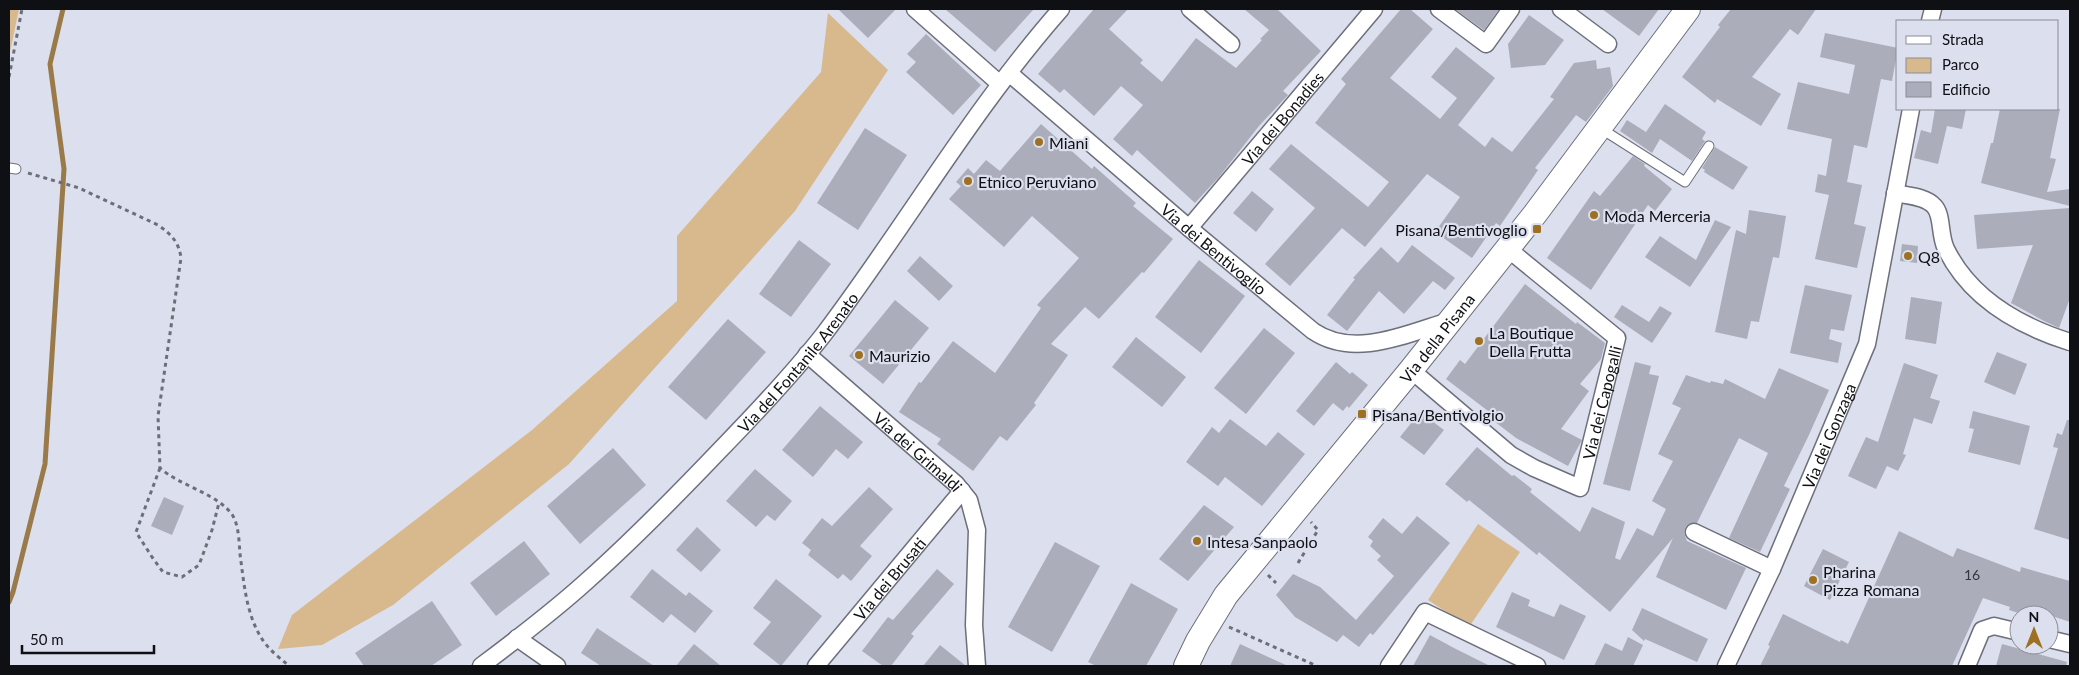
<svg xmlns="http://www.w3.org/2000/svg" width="2079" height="675" font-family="Lato,sans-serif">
	<rect width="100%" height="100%" fill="#dcdfed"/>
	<g fill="#d8b98e">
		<path d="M9,9H19L9,57Z"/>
		<path d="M828,13L888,70L795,211L569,464L393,605L322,645L278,649L292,615L532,430L677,301V236L821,72Z"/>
		<path d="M1478,524L1520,552L1469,627L1428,600Z"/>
	</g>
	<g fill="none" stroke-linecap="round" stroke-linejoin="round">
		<path stroke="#9b7a49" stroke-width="5" d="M9,602L13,592L45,464L64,169L50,64L63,9"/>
	</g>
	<g fill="#abadbb">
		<path d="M838,9H896L868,38Z"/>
		<path d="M945,9H1034L995,52Z"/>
		<path d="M1094,9H1128L1109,29L1143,60L1140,63L1162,82L1196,38L1236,68L1262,40L1260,39L1269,30L1244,9H1277L1321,51L1283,91L1288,95L1259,126L1219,177L1195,203L1137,150L1132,156L1113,139L1143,105L1121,86L1094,116L1064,89L1060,93L1038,74Z"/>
		<path d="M1401,9H1410L1433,29L1390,78L1440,119L1457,98L1431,77L1456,47L1495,78L1458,125L1485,147L1492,137L1512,152L1554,99L1550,97L1574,63L1596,60L1597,69L1610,67L1613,86L1586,122L1576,115L1535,168L1538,170L1500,226L1496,223L1472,258L1435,232L1460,197L1427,174L1365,247L1342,228L1290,286L1265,264L1315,208L1269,169L1291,144L1368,207L1389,182L1315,123L1346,84L1341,79Z"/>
		<path d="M1455,9H1499L1484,30Z"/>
		<path d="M1602,9H1659L1639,36Z"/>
		<path d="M1731,9H1816L1798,35L1790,29L1752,77L1781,94L1761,126L1717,99L1715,103L1682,77L1720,27L1718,25Z"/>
		<path d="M1529,15L1564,40L1545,65L1511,68L1508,44Z"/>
		<path d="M1825,33L1898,48L1892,81L1881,79L1867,148L1854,145L1847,182L1862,185L1854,224L1866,227L1857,268L1815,259L1829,195L1815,192L1818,174L1826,176L1832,139L1787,129L1798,82L1849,94L1855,65L1820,57Z"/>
		<path d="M926,34L981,85L953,115L906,72L916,62L907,54Z"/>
		<path d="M1665,104L1706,132L1702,139L1705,141L1692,161L1660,139L1652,153L1620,131L1627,120L1646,132Z"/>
		<path d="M1935,109H1966L1962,129L1947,126L1938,164L1914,158L1921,130L1931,133Z"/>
		<path d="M2000,109H2060L2050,158L2056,159L2047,192L2070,189V206L1981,183L1991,143H1993Z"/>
		<path d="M1041,124L1092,169L1094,166L1136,203L1133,206L1173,239L1144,273L1142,272L1099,319L1085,307L1051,344L1068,355L1034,403L1036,405L1007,441L1000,436L973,471L937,444L941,439L899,412L919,382L921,383L953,341L995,373L1041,308L1037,305L1079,258L1032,216L1004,247L949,199L961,186L956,182L968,168L974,174L986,160L1000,171Z"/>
		<path d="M865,128L907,155L858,230L817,203Z"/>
		<path d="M1715,147L1748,167L1733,190L1704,172L1705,170L1702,168Z"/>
		<path d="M1633,156L1645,164L1644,166L1672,189L1655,211L1648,205L1591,290L1547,258L1594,191L1600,196Z"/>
		<path d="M1252,191L1274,209L1256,232L1233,213Z"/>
		<path d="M2070,208V298L2059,328L2044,321L2011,303L2033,245L1977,249L1974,215Z"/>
		<path d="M1749,210L1786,216L1779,258L1773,257L1759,322L1751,321L1747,339L1715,332L1736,230L1746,234Z"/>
		<path d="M1715,220L1731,227L1690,287L1645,257L1660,236L1696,260Z"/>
		<path d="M799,240L831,264L791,317L759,294Z"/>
		<path d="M1902,244L1918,246L1917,263L1900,261Z"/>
		<path d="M1412,245L1455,278L1445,290L1433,281L1404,314L1379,291L1347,331L1327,315L1355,279L1353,278L1381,247L1398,263Z"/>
		<path d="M920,256L953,286L939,301L907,271Z"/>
		<path d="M1199,260L1245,296L1201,353L1155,317Z"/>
		<path d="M1525,284L1576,324L1577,322L1605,343L1601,359L1580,384L1589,391L1561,429L1582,440L1568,466L1516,438L1490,418L1492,414L1446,379L1460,360L1465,364Z"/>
		<path d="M1805,285L1852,295L1844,331L1831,329L1829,339L1842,343L1838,363L1790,353Z"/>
		<path d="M1911,297L1942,302L1936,344L1905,339Z"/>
		<path d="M895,300L929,328L883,384L849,356Z"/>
		<path d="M1622,305L1649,322L1660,306L1672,313L1652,343L1614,317Z"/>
		<path d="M728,319L766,352L706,420L668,387Z"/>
		<path d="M1264,328L1295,353L1246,414L1214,388Z"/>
		<path d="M1136,337L1186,377L1162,407L1112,367Z"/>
		<path d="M1997,352L2027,364L2015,395L1984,382Z"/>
		<path d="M1336,362L1350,374L1352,372L1368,385L1349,408L1347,406L1343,411L1333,403L1314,426L1296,411Z"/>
		<path d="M1635,362L1651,366L1649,374L1659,376L1630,491L1603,484Z"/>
		<path d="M1904,363L1938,375L1930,398L1940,401L1932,424L1914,418L1903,454L1906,455L1898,471L1887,466L1876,489L1848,476L1866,437L1878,442Z"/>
		<path d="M1779,368L1829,390L1808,437L1784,486L1790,489L1760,552L1729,538L1768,453L1739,438L1697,523L1689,524L1685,528L1684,533L1687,541L1746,568L1726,610L1656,577L1673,538L1610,612L1539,552L1537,555L1469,500L1467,502L1445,484L1477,447L1512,476L1514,475L1532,489L1530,492L1580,532L1592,507L1625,522L1615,558L1620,560L1637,528L1653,536L1666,509L1652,501L1673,461L1658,454L1681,408L1672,404L1686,375L1710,383L1711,381L1723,384L1725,379L1765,399Z"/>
		<path d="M820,406L863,442L848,459L836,449L813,477L782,450Z"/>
		<path d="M1973,411L2030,426L2020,465L1968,452L1974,429L1969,428Z"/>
		<path d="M1420,412L1444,430L1424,455L1400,437Z"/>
		<path d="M1230,419L1266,446L1278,432L1305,454L1262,506L1225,477L1218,486L1186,462L1212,427L1219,433Z"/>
		<path d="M2067,420H2070V540L2034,529L2058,448L2053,447L2057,433L2062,435Z"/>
		<path d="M613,448L646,485L580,544L547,506Z"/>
		<path d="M755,469L792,501L775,521L767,515L756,527L726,501Z"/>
		<path d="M869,487L893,509L860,546L872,556L851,581L843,574L838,579L808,555L811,550L802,543L822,518L832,526Z"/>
		<path d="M164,497L184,506L172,535L151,526Z"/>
		<path d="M1204,505L1234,527L1188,581L1159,559Z"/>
		<path d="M1417,516L1450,543L1373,635L1370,633L1359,647L1343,635L1337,642L1295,617L1276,595L1293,574L1320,587L1356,620L1394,576L1377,560L1381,556L1370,546L1373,541L1368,537L1383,518L1402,534Z"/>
		<path d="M697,527L721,550L701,572L676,550Z"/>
		<path d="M1899,531L1953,557L1957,548L2020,572L2021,567L2070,581V622L2049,615H2025L2009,610L2010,607L1983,598L1952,666H1760L1770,646L1768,645L1783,614L1840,642L1841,640L1848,644Z"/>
		<path d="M524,541L550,574L496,616L470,583Z"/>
		<path d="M1055,542L1100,566L1052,652L1008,627Z"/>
		<path d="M1823,549L1849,562L1830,600L1804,586Z"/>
		<path d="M652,569L686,596L689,592L713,611L695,633L671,614L663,623L630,597Z"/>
		<path d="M937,569L954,584L911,634L914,636L891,666H883L862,651L888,617L893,620Z"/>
		<path d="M776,579L822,616L781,666L753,644L771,622L753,608Z"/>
		<path d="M1131,583L1178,609L1146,666H1096L1088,662Z"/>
		<path d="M1512,592L1530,600L1528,606L1554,617L1560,604L1586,616L1564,660L1496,627Z"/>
		<path d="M432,601L462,645L431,666H364L355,653Z"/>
		<path d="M1642,608L1708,639L1697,662L1645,639L1644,641L1632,630Z"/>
		<path d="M597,628L654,666H601L581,653Z"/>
		<path d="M1430,635L1454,648L1490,666H1413Z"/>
		<path d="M1628,637L1643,645L1633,666H1594L1605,643L1622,651Z"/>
		<path d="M694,644L721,666H676Z"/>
		<path d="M1240,644L1288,666H1230Z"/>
		<path d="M2002,644L2067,662L2066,666H1996Z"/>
		<path d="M940,645L966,666H923Z"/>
	</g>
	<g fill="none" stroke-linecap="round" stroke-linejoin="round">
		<defs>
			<g id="service">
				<path d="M1600,128L1685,182L1709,146"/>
				<path d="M9,168L16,169"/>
			</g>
			<g id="minor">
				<path d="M915,9L1000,84"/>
				<path d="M1190,9L1231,44"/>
				<path d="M1439,9L1486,44L1511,9"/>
				<path d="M1561,9L1608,44"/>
				<path d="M1930,21L1933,9"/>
				<path id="s1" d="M1009,73L1189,228L1313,331C1354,359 1406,334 1449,321"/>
				<path d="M1895,193C1907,196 1925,196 1934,206C1943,215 1939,235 1946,249C1970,298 2019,326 2070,342"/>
				<path id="s2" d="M1189,228L1374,9"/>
				<path id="s3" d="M807,354L956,484L969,500L977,530L974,625L977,666"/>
				<path id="s4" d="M1411,370L1511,455L1534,468L1580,488L1617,338L1508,249"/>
				<path d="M1694,532L1772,569"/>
				<path d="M517,638L557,666"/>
				<path d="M2049,639L2070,644"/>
				<path id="s5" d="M481,666C517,639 554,611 588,580C634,539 677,495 720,450C756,413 792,375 824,334C905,227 972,110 1061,9"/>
				<path id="s6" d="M816,666L962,491"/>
				<path d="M1389,666L1425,612L1537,666"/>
				<path id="s7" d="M1726,666L1772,569L1867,344L1911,109"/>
				<path d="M1967,666L1982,630L1994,626L2019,632"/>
			</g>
			<g id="secondary">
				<path id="s8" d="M1186,666L1198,641L1226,595L1411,370L1535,214L1688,9"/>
			</g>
		</defs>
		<use href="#service" stroke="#6d6f7b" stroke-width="11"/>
		<use href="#minor" stroke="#6d6f7b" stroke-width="19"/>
		<use href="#secondary" stroke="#6d6f7b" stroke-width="26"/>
		<g stroke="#6d6f78" stroke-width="3" stroke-dasharray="4 4" stroke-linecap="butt">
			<path d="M9,77L22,9"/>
			<path d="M28,173L79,188L158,225C171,234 179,242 181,258L158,416L160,468C180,486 219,494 233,516C239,527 239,542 240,554C244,583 246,614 262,639C269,650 280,658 289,666"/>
			<path d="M160,468L136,532L152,557L163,572L182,577L199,565L212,530L219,503"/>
			<path d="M1298,563L1318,530L1311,522"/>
			<path d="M1268,575L1276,583"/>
			<path d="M1229,627L1317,666"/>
		</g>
		<use href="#service" stroke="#fff" stroke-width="9"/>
		<use href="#minor" stroke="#fff" stroke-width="16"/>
		<use href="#secondary" stroke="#fff" stroke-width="24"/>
	</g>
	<g fill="#9e7022" stroke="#dcdfed" stroke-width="2">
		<circle cx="1039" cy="142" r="5"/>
		<circle cx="968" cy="181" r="5"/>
		<circle cx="1594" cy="215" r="5"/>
		<rect x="1532" y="224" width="10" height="10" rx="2.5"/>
		<circle cx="1908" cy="256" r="5"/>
		<circle cx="1479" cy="341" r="5"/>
		<circle cx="859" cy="355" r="5"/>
		<rect x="1357" y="409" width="10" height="10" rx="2.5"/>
		<circle cx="1197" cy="541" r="5"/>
		<circle cx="1813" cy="580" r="5"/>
	</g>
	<g text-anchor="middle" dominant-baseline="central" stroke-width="4.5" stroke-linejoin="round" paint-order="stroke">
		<g font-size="14" fill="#36373e">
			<text x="1972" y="574">16</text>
		</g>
		<g font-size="16" fill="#0f1014" stroke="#dcdfed">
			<text stroke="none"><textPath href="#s2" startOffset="144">Via dei Bonadies</textPath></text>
			<text stroke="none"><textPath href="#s1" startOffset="270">Via dei Bentivoglio</textPath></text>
			<text stroke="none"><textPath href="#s8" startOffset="414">Via della Pisana</textPath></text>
			<text stroke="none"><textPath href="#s5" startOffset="440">Via del Fontanile Arenato</textPath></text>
			<text stroke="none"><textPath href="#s4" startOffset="296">Via dei Capogalli</textPath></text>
			<text stroke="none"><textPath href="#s7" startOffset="252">Via dei Gonzaga</textPath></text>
			<text stroke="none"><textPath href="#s3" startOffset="148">Via dei Grimaldi</textPath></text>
			<text stroke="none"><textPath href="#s6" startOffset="114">Via dei Brusati</textPath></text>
		</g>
		<g font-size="16" fill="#0f1014" stroke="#dcdfed" text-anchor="start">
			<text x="1049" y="142">Miani</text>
			<text x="978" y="181">Etnico Peruviano</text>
			<text x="1604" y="215">Moda Merceria</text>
			<text x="1527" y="229" text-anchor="end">Pisana/Bentivoglio</text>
			<text x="1918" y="256">Q8</text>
			<text x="1489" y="332">La Boutique<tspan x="1489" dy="18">Della Frutta</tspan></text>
			<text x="869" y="355">Maurizio</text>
			<text x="1372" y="414">Pisana/Bentivolgio</text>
			<text x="1207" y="541">Intesa Sanpaolo</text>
			<text x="1823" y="571">Pharina<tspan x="1823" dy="18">Pizza Romana</tspan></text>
		</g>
	</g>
	<rect width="2079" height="675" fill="none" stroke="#0f1014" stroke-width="20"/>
	<rect x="1896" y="20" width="162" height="90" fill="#dcdfed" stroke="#8a8c96"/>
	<rect x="1906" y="36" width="25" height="8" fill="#ffffff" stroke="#8a8c96"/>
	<text x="1942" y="45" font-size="15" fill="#0f1014">Strada</text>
	<rect x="1906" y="58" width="25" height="15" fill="#d8b98e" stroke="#8a8c96"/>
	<text x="1942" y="70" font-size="15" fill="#0f1014">Parco</text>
	<rect x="1906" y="82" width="25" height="15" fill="#abadbb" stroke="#8a8c96"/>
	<text x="1942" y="95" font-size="15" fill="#0f1014">Edificio</text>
	<g transform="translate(2034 630)"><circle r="24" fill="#dcdfed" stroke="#8a8c96"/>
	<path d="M0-4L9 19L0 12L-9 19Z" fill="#9e7022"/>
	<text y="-8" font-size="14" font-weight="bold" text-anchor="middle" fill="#0f1014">N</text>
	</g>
	<path d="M22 645v8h132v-8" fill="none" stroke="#0f1014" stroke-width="2.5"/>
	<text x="30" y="645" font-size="15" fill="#0f1014" stroke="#dcdfed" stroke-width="4" paint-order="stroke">50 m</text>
</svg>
